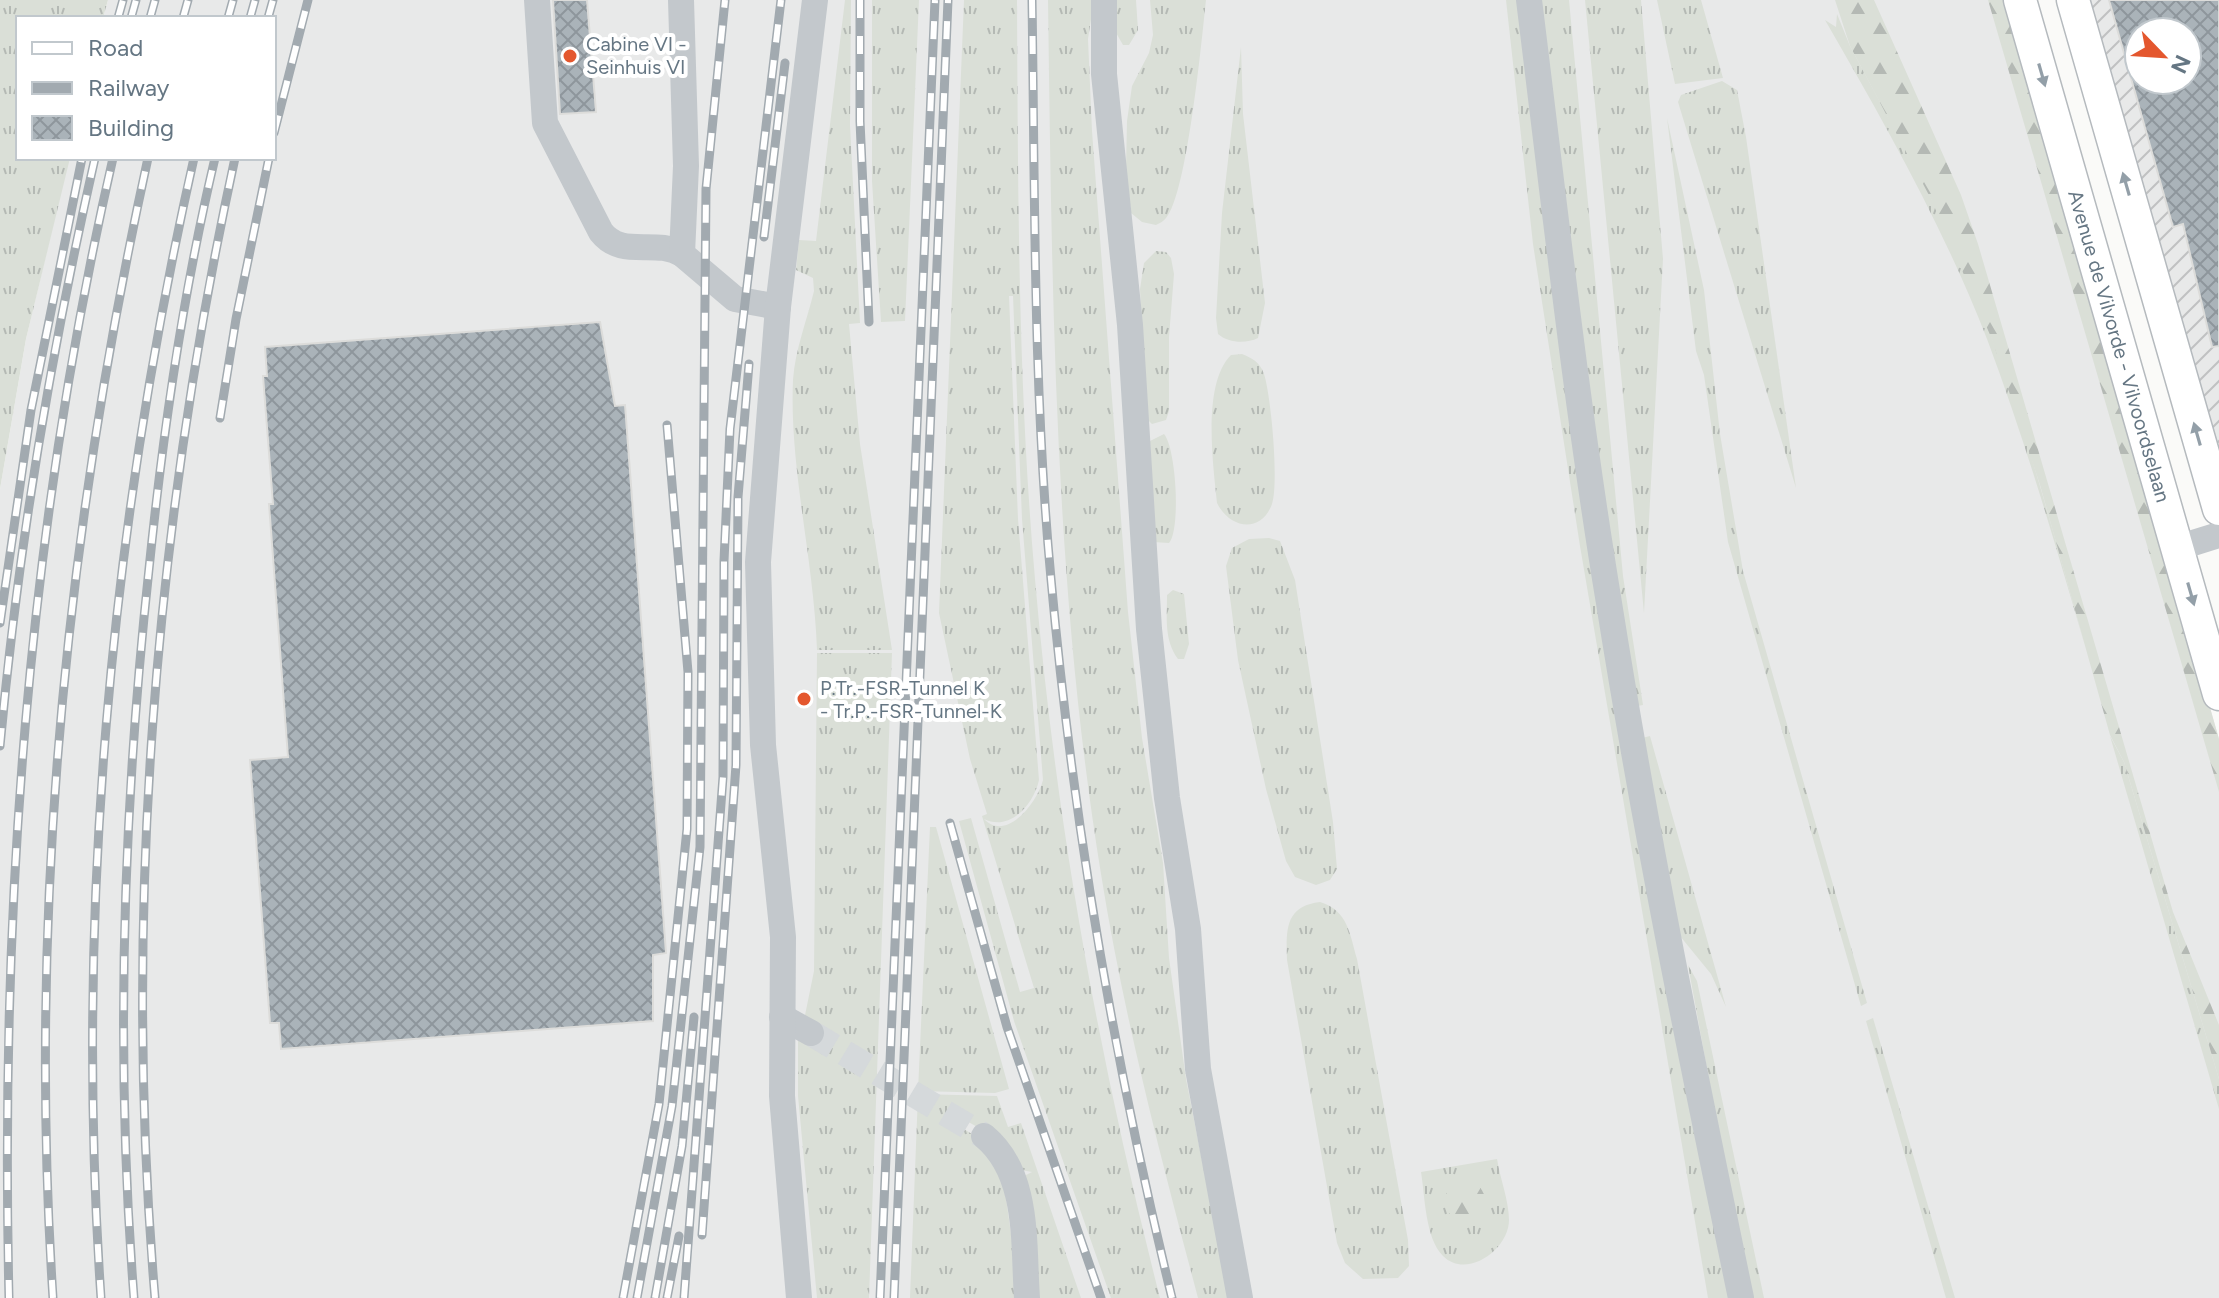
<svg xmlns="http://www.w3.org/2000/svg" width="2219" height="1298" font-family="Figtree,sans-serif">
	<defs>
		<pattern id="industrial-furrows" width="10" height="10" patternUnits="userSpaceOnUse" patternTransform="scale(2)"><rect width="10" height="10" fill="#e8e9e9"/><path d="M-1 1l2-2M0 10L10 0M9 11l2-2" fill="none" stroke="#c0c1c2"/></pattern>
		<pattern id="grass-tufts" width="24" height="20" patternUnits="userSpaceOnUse" patternTransform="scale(2)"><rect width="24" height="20" fill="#dadfd7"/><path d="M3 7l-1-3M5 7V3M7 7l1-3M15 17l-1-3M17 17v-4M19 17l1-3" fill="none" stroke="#b4b9b4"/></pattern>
		<pattern id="forest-firs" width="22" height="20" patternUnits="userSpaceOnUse" patternTransform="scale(2)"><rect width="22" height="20" fill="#dadfd7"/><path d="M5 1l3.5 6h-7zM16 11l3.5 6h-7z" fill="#b4b9b4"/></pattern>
		<pattern id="building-cross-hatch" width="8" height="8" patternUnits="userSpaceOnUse" patternTransform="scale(2)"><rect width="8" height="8" fill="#aab3b9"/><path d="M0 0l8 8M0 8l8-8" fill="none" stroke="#8e969c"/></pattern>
	</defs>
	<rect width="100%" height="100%" fill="#fafaf8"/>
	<path fill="#e8e9e9" d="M108,0H2007L2219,739V1298H0V489L26,339L69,158H274V18H103Z"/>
	<path fill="url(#industrial-furrows)" fill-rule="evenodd" d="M2088,0H2219V466ZM2139,32H2187V80H2139Z"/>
	<g fill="url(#grass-tufts)" fill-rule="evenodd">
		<path d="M0,0H108L103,18H18V158H70L26,339L0,489Z"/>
		<path d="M845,0H851L850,125L860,323L849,324L860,444L892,650H817C814,560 789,467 793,380C795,350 807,320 814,291L813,278L796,270L799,240L816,241Z"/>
		<path d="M872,0H919L905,321L881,322L872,181Z"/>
		<path d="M964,0H1017C1018,193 1018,387 1035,579C1056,824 1099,1060 1160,1298H1111L1014,1021L959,821L971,818L1020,992L1034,988L982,816L987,814L970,759L939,613ZM1009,296H1013L1022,519L1043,780C1038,801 1007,843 984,819C1010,832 1034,804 1039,780L1018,519Z"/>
		<path d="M1048,0H1094L1088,39L1092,131L1128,612L1142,738L1163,863L1169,958L1186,1079L1229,1298H1198C1161,1158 1124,1018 1101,874C1054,585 1052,292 1048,0Z"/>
		<path d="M1111,0H1136L1138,30L1129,45H1123L1115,31Z"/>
		<path d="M1150,0H1206C1202,38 1187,195 1166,218C1164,221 1160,223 1156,225L1142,222L1131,213L1126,168L1127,121L1132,86L1149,53L1153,35Z"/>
		<path d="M1506,0H1525L1733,1298H1708L1580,546L1533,244Z"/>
		<path d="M1541,0H1569L1623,576L1643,705L1632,707L1593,449Z"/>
		<path d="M1585,0H1641L1663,259L1644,613Z"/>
		<path d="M1657,0H1701L1723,78L1675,84Z"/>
		<path d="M1837,14L1850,46C1888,118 1929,189 1962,263C2015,386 2049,517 2085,646C2055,543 2025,440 1987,339C1944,228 1884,122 1825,20L1836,27Z"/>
		<path d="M1241,47L1243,114L1265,303L1258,338C1246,344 1228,343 1218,334L1216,318L1222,213Z"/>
		<path d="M1722,81L1737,90L1746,137L1796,488L1678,102L1681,95Z"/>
		<path d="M1667,118L1704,290L1720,434L1743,571L1867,1003L1861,1006L1728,542L1704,375L1696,351Z"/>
		<path d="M1156,251L1166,252L1171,258L1174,274L1169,337V411L1166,420L1152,424L1147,419L1146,407L1140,289L1144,263Z"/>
		<path d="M1242,354C1252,358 1260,362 1264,374C1271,395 1279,483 1272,504C1261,534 1230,529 1217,503C1213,464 1202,384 1231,355Z"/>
		<path d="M1164,434C1176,448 1181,529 1169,543L1153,542L1150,441Z"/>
		<path d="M1269,538L1280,541L1295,580L1333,822L1337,869L1330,880L1316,885L1295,877L1286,861L1266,789L1238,660L1226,566L1232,548L1249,539Z"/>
		<path d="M1173,590L1184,594L1189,644L1184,659H1178C1164,640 1167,618 1167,595Z"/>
		<path d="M817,653H892L869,1298H817L798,1096V1032L829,1047L832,1042L803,1025L814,971Z"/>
		<path d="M1650,736L1726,1007L1711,974L1680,936L1638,739Z"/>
		<path d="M2110,736L2124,762L2219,1079V1109Z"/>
		<path d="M930,827H936L1009,1089L995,1093L918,1091Z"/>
		<path d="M1320,902C1348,910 1350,935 1357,959L1408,1240L1409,1266L1398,1278L1363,1279L1345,1263L1337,1243L1287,960C1286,930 1285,906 1320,902Z"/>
		<path d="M1688,965L1697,981L1764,1298H1749Z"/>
		<path d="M1873,1018L1955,1298H1946L1866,1021Z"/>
		<path d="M918,1094L997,1096L1008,1127L1021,1123L1081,1298H1032L1024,1176L1032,1172L1016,1169L986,1132L965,1120L961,1127L981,1140L1002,1170L1020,1298H910Z"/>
		<path d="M1497,1159C1500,1178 1509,1201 1509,1220C1509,1249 1467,1280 1443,1256C1425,1238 1425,1196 1421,1172Z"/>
	</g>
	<g fill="url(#forest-firs)">
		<path d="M1835,0H1874L1961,195L1978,244L2173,912L2219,1025V1079L2124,762L2110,735L2040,485L1991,337L1931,199L1850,46Z"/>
		<path d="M1988,0H2007L2219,739V792Z"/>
		<circle cx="1465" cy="1201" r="20"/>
	</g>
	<g fill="url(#building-cross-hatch)" stroke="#dcdcda" stroke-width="2" fill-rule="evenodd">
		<path d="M553,0H587L596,112L560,114Z"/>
		<path d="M2109,0H2219V346L2212,347L2183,224L2173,227ZM2139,32H2187V80H2139Z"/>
		<path d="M600,322L615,406L625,405L666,953L653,955V1021L281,1049L279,1023H270L250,760L288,757L269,504H273L263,376H267L265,347Z"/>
	</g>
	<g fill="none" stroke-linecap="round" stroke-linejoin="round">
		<path stroke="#d5d9db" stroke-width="26" stroke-dasharray="26 13" stroke-linecap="butt" d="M811,1033L984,1136"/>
		<defs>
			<g id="major">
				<path id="s1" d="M2020,0L2219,694"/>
				<path d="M2073,0L2219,509"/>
			</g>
		</defs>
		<use href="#major" stroke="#b5babe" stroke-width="35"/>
		<g stroke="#c3c8cc" stroke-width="26">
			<path d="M537,0L545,123L601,232C622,259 655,238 682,254"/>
			<path d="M681,0L686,166L682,254L735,299L778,307"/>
			<path d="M1104,0V74L1130,325L1149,629L1167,798L1188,929L1198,1069L1240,1298"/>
			<path d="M1529,0C1554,201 1576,403 1609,603C1646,836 1693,1067 1741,1298"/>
			<path d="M2177,548L2219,535"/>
			<path d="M782,1017L811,1033"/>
			<path d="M984,1136C1030,1174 1023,1244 1027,1298"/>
			<path d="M799,1298L782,1096L783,937L763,745L758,562L778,307L815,0"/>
		</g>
		<use href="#major" stroke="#fff" stroke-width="32"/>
		<defs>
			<g id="rail">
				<path d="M860,0V121L869,322"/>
				<path d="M1032,0C1035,193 1033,387 1051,579C1073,822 1114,1061 1172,1298"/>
				<path d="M118,18L123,0"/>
				<path d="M131,18L136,0"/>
				<path d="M150,18L155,0"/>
				<path d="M183,18L188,0"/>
				<path d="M228,18L233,0"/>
				<path d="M250,18L255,0"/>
				<path d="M268,18L273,0"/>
				<path d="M274,133L308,0"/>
				<path d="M764,237L785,63"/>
				<path d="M220,418L236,319L269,158"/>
				<path d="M0,623L31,410L82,158"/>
				<path d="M0,746C18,547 51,352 95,158"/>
				<path d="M950,823L1007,1027L1101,1298"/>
				<path d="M702,1235L736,765L738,497L749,364"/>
				<path d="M9,1298C0,913 27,533 113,158"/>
				<path d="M53,1298C28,915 66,532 148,158"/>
				<path d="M101,1298C75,917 110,530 194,158"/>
				<path d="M134,1298C115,1056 123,810 149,569C163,431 183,293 215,158"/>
				<path d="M155,1298C123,919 154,530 235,158"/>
				<path d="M623,1298L659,1104L687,829L688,672L667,425"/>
				<path d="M637,1298L672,1106L700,847L706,189L725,0"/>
				<path d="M655,1298L682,1146L694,1017"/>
				<path d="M667,1298L679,1236"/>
				<path d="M684,1298L723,777L724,561L730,429L781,0"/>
				<path d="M880,1298L935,0"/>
				<path d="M894,1298L948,0"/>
			</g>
		</defs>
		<use href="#rail" stroke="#a2aab0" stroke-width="9"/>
		<use href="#rail" stroke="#fff" stroke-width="6" stroke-dasharray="18" stroke-linecap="butt"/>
	</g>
	<defs><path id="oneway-solid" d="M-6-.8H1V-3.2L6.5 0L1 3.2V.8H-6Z" transform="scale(2)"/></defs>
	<g fill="#939fa8">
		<use href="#oneway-solid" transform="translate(2042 75) rotate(74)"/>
		<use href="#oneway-solid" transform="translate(2126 184) rotate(-106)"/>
		<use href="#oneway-solid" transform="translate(2197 434) rotate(-106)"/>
		<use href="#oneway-solid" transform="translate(2191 594) rotate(74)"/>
	</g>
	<g fill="#e4572e" stroke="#fff" stroke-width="3">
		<circle cx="570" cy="56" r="8"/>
		<circle cx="804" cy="699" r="8"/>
	</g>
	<g text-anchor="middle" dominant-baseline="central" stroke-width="8" stroke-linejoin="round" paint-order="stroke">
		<g font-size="20" fill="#657683" stroke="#fff" text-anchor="start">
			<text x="586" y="44">Cabine VI -<tspan x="586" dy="23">Seinhuis VI</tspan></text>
			<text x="820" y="688">P.Tr.-FSR-Tunnel K<tspan x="820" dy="23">- Tr.P.-FSR-Tunnel-K</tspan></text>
		</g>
		<g font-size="20" fill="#657683" stroke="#fff">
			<text stroke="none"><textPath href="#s1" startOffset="360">Avenue de Vilvorde - Vilvoordselaan</textPath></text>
		</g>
	</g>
	<rect x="16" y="16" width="260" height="144" fill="#ffffff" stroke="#c1c8cd" stroke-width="2"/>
	<rect x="32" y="42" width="40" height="12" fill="#ffffff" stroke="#c1c8cd" stroke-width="2"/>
	<text x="88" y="56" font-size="24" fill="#657683">Road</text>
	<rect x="32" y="82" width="40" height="12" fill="#a2aab0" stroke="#c1c8cd" stroke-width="2"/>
	<text x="88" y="96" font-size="24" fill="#657683">Railway</text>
	<rect x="32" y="116" width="40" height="24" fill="url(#building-cross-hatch)" stroke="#c1c8cd" stroke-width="2"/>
	<text x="88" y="136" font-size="24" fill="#657683">Building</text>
	<g transform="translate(2163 56) rotate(115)"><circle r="38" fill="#ffffff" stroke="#c1c8cd" stroke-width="2"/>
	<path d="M0-6L14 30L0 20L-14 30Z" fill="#e4572e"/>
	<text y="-12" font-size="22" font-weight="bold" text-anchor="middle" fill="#657683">N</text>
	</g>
</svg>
